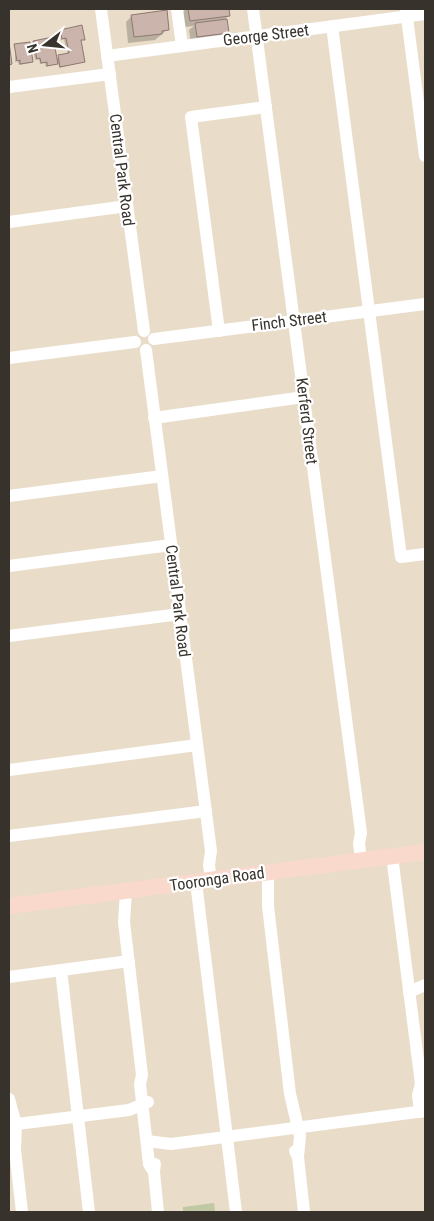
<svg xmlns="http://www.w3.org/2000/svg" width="434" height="1221" font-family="'Roboto Condensed',sans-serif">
	<rect width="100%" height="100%" fill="#e9dcc9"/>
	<path fill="#c0c8a4" d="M214,1203L215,1212H183V1207Z"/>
	<g fill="#0003">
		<path d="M186,9H228L229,15L226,18L227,32L221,39L191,43L189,30L194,26L184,27L182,13Z"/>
		<path d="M132,16L168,29L155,40L128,43L126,22Z"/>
		<path d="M61,31L84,39L80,41L84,61L59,68L58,62L46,67L45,63L40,64L39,59L35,60L32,43L34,42L56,59L68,55L64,39L61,40Z"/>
		<path d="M15,45L32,61L30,63L19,65L18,61L15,62Z"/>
	</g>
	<g fill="#cbb4ac" stroke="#8e7871">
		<path d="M188,9H229L230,16L190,21Z"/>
		<path d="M167,10L169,30L162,31V34L134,37L131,15Z"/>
		<path d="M227,19L229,33L197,37L195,23Z"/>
		<path d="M82,25L85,40H81L85,62L60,67L58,55L69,53L66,38L62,39L60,30Z"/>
		<path d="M53,37L58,64L47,66V62L41,63L40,58L37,59L33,41Z"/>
		<path d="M9,42L12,64L9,65Z"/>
		<path d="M30,42L33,62L20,64V60L17,61L14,44Z"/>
	</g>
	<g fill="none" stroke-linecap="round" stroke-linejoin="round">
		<g stroke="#fff" stroke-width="12">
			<path d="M101,9L144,331"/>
			<path d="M177,9L182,46"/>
			<path d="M253,9L361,833L359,843L361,861"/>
			<path d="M406,10L425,156"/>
			<path d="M332,26L401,557L425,554"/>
			<path d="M107,56L425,14"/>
			<path d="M9,87L110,74"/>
			<path d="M9,222L127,206"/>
			<path d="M219,331L191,117L266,107"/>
			<path d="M154,339L425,304"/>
			<path d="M146,350L211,851L209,865L211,880"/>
			<path d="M9,358L135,342"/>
			<path d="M154,418L304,397"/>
			<path d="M9,496L162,476"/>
			<path d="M9,566L171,545"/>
			<path d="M9,636L180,614"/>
			<path d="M9,770L197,745"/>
			<path d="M9,836L206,811"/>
			<path d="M392,856L421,1084L418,1095L420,1112"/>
			<path d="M268,872V906L290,1094L300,1136L298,1157"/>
			<path d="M196,882L236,1212"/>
			<path d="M126,891L124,922L142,1075L140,1084L149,1164L154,1172"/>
			<path d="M61,970L89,1212"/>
			<path d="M9,977L129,961"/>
			<path d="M409,992L425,985"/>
			<path d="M9,1099L16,1124L15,1150L22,1212"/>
			<path d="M9,1125L129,1110L148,1102"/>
			<path d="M147,1141L171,1144L425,1111"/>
			<path d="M295,1151L298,1157L304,1212"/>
			<path d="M155,1164L154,1172L158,1212"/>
		</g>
		<path stroke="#fad9cd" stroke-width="16" d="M9,906L425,852"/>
	</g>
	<g text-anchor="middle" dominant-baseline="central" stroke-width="4.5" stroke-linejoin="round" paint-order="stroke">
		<g font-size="16" fill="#37322b" stroke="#fff">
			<text transform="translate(266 35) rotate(-7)">George Street</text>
			<text transform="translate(122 170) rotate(83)">Central Park Road</text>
			<text transform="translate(289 321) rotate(-7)">Finch Street</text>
			<text transform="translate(307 421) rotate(83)">Kerferd Street</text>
			<text transform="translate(178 601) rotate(83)">Central Park Road</text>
			<text transform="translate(217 879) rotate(-8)">Tooronga Road</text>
		</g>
	</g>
	<rect width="434" height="1221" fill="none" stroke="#37322b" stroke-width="20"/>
	<g transform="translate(45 45) rotate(254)" stroke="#ffffff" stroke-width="4" paint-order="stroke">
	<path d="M0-4L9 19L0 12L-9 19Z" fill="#37322b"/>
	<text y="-8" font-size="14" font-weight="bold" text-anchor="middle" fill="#37322b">N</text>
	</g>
</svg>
